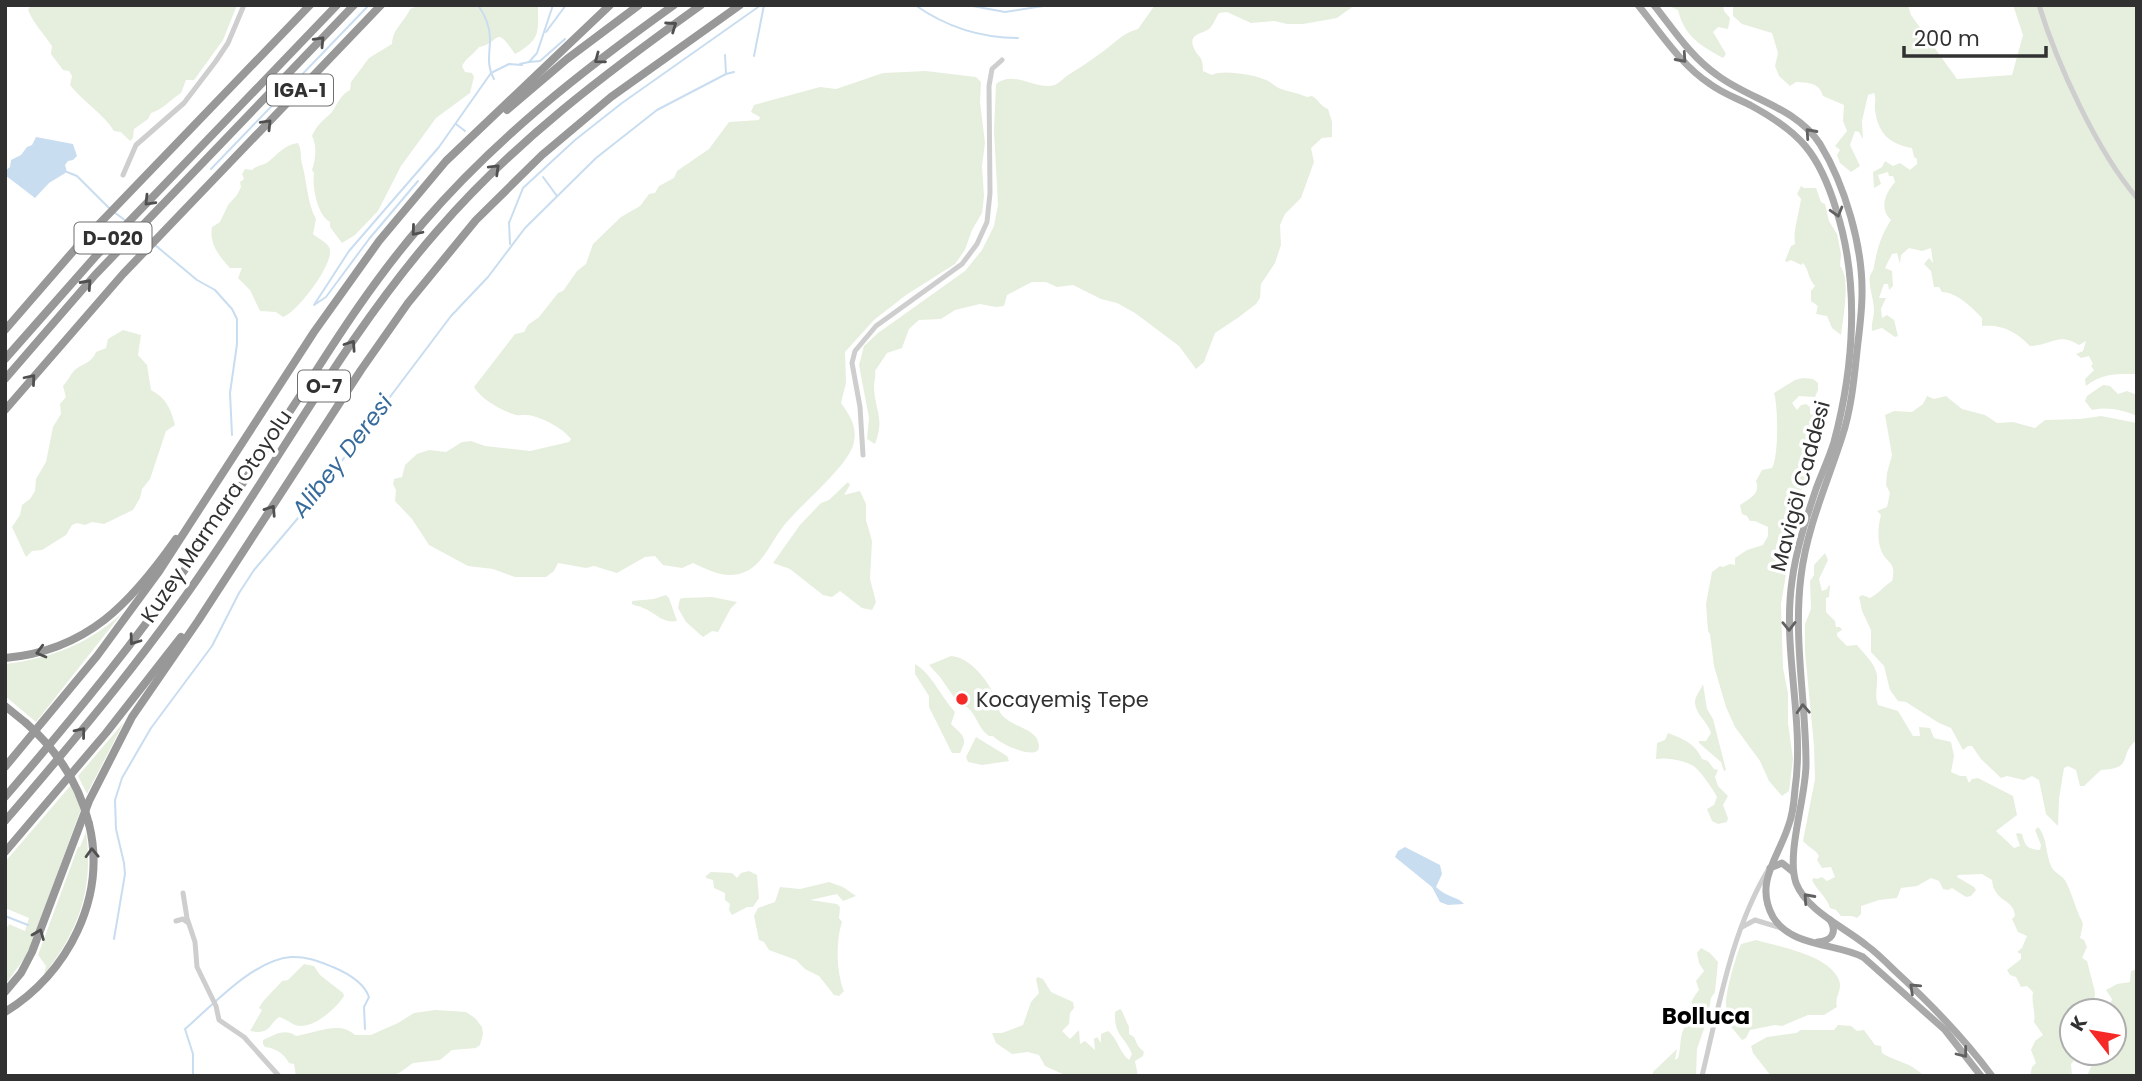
<svg xmlns="http://www.w3.org/2000/svg" width="2142" height="1081" font-family="Poppins,sans-serif">
	<rect width="100%" height="100%" fill="#fff"/>
	<g fill="#e6efde">
		<path d="M31,5H237L223,40L194,80H186L181,93C171,99 162,110 151,113L148,119L134,129L133,138L130,141L121,132L114,131C104,114 82,101 70,85L72,76L69,71L63,70L51,54L52,46C43,33 34,24 28,10Z"/>
		<path d="M420,5H538C538,33 541,39 515,54C494,23 501,43 479,47C473,55 466,58 462,66L465,72L472,73L474,77L470,93L436,118L401,166L378,211L355,235L342,243L330,227V222C317,215 312,186 314,173L312,170C316,158 317,146 312,136C318,123 322,122 331,113C338,104 340,95 350,90L351,82L369,58L392,44C393,28 403,24 410,9Z"/>
		<path d="M1155,5H1355L1337,18L1303,24H1287L1274,21L1251,23L1227,12L1219,13C1216,17 1214,24 1210,28C1204,34 1189,33 1193,46C1198,59 1203,54 1203,71L1212,75C1223,69 1255,75 1266,80C1271,82 1276,87 1281,89C1290,92 1298,93 1307,97L1312,96C1319,100 1320,106 1328,109L1332,122V137L1322,138L1311,148L1314,162L1301,198L1285,214L1280,225L1281,245L1275,263L1261,284L1260,298L1256,304L1239,317L1215,333L1204,362L1196,369L1179,346L1135,313L1117,303L1101,299L1073,285L1057,287L1046,282H1032L1007,295L1004,306L996,307L980,304L955,310L941,319L919,320L909,329L902,348L887,353L875,371C876,378 874,381 874,387C875,412 885,417 875,444L867,439L869,418L859,365L864,346L878,333L965,271L982,250L994,226L998,205L994,131L996,84C1014,69 1035,91 1055,85C1059,83 1064,78 1068,75C1081,67 1093,59 1105,50C1117,41 1123,33 1138,29Z"/>
		<path d="M1667,5H1723L1724,11L1730,18L1728,29L1718,27L1713,32L1726,54L1723,58C1701,46 1684,36 1678,10Z"/>
		<path d="M1733,5H1908L1911,15L1957,79L2012,75L2023,35L2013,5H2137V374C2117,374 2102,373 2086,386L2085,379L2094,370L2091,366L2093,364L2089,356L2081,358L2076,354L2083,351L2086,341L2079,345C2058,332 2053,345 2030,346C2016,332 2003,324 1982,326V318C1973,308 1956,292 1942,292L1939,287H1934L1931,271L1924,264L1929,258L1933,263L1931,248L1922,251L1909,248L1901,255L1900,264L1897,253L1892,254L1885,268L1892,271L1893,286L1889,290L1888,284H1884L1879,298H1886L1881,309L1882,318L1887,315L1894,320L1898,336L1895,337L1882,328L1872,331C1871,323 1874,318 1874,310C1874,299 1868,286 1870,276C1871,273 1874,270 1874,266C1877,250 1881,235 1891,220C1879,208 1885,194 1895,182L1893,176H1889L1888,172L1878,175L1881,184L1874,188L1873,172L1882,167L1885,161L1893,166L1900,163L1910,170L1917,164V159L1914,157L1912,148C1889,144 1878,133 1875,110C1874,103 1877,100 1874,93L1868,95L1862,121L1863,139L1859,132L1855,131L1850,145L1860,166L1851,172L1840,163L1837,155L1840,150L1835,146L1847,131L1843,121L1844,105L1823,96C1819,82 1808,83 1796,82L1790,86L1779,76L1775,66L1778,53L1772,33L1742,24L1733,16Z"/>
		<path d="M926,71L976,77L981,82L980,102L985,143L982,166L984,196L982,213L972,230L965,250L955,264L906,295L874,320L845,352L846,383L841,403C850,416 857,425 854,442C849,467 798,506 782,528C772,541 764,561 749,570C728,581 713,572 693,563L682,568L663,565L655,556L645,557L617,573L594,566L586,568L558,563L554,571L546,577H515L493,569L468,566L429,545L412,519L395,501L396,490L393,484L394,479L402,477L405,465L417,454L429,450L446,452L462,442L471,441L485,446L530,451L569,442L571,439C562,428 547,420 533,416C527,414 521,416 516,415C502,411 481,399 474,387L515,334L524,332L528,325L539,317L558,293L563,291L577,271L586,264L593,244L621,217L640,206L649,194L655,193L659,186L674,178L677,171L709,149L729,122L759,120L760,117L751,112L754,105L820,87L836,89L883,73Z"/>
		<path d="M298,143C302,150 300,156 302,164C307,181 307,203 316,219L313,234C318,239 331,243 330,252C330,269 297,312 283,317L276,312L260,311L250,290L238,278L242,268H230C219,256 209,244 212,227L220,222L228,205L237,195L241,187L240,182L244,179L242,174L245,169L252,170C257,165 262,166 268,162C278,154 284,145 298,143Z"/>
		<path d="M1801,186L1804,188H1816L1821,202L1825,204L1829,221L1837,234L1841,254L1840,266C1851,278 1843,318 1841,335L1832,328L1827,316L1816,314L1818,306L1811,301V291L1815,286C1807,276 1809,270 1803,263L1801,265L1791,260L1787,262L1785,261L1791,246L1795,244C1793,230 1799,214 1801,199L1797,194Z"/>
		<path d="M123,330L141,335L138,355L147,365L151,390C166,398 171,409 175,425L166,431L150,479L142,489L140,498L133,510L104,524L92,522L85,525L77,523L72,525L66,535L42,550L32,551L26,557L12,527L20,515L22,505L30,499L35,491L36,479L46,462L53,427L61,414L60,404L66,397L63,386C68,381 70,375 74,371C82,363 91,364 96,352L106,348L108,339Z"/>
		<path d="M1803,378L1813,379L1818,383V390L1815,397L1799,396L1792,403L1797,410L1801,405L1806,404L1810,407V414L1813,415C1816,424 1812,432 1816,440L1807,463L1805,481L1795,506L1794,521L1787,536L1788,562L1781,604L1783,668L1788,693V723L1793,759L1789,791L1782,796L1769,781L1760,761L1735,727L1726,707L1714,666L1710,634L1708,631L1706,604L1712,572L1720,566L1723,567L1730,564L1735,565V558L1747,550L1763,545L1768,536V527L1755,521H1750L1747,516L1742,514L1740,505C1750,498 1761,494 1756,481L1762,470L1772,468C1779,456 1778,405 1774,393L1795,380Z"/>
		<path d="M2103,385L2110,386L2118,394L2127,391L2137,395V416C2124,410 2106,406 2092,410L2085,401L2087,396Z"/>
		<path d="M1927,396L1934,399L1946,396L1962,409L1985,415L1997,423L2013,422L2035,428L2045,420L2080,419L2101,416L2137,423V740C2117,755 2136,768 2101,770L2084,786H2080L2076,770L2068,766L2064,768L2059,799L2058,826L2046,814L2039,780L2032,776L2024,780L2007,776L2001,778L1981,759L1972,746H1968L1963,750L1951,728L1939,723L1906,702L1898,701L1890,690L1884,666L1871,652V630L1862,611L1859,597L1862,595L1870,598C1878,594 1884,586 1892,581C1897,561 1887,565 1881,550C1877,539 1878,526 1881,515L1877,511L1887,507L1890,493L1886,485L1887,473L1892,455L1885,415L1894,411L1912,412L1923,404Z"/>
		<path d="M848,482L850,485L844,495L860,491L866,504V520L872,541L870,579L876,602L872,610L862,608L840,591L832,597L823,595L790,569L773,563L800,525L821,503L829,500Z"/>
		<path d="M1825,553L1828,560L1819,579L1822,591L1827,589L1829,585L1830,586L1829,597L1826,598V612L1835,621L1836,627H1840L1842,630L1837,633V636L1847,646L1857,645C1864,654 1875,663 1877,675C1878,686 1874,694 1878,705L1898,711L1913,736H1920L1919,727L1930,728L1934,738L1951,742L1954,756L1951,772L1960,776H1966L1969,783L1972,779L1978,778L2013,796L2017,815L1996,831L2014,848L2020,846L2016,834L2018,833L2022,834C2025,847 2028,849 2040,850L2041,845L2035,830L2038,827C2048,838 2045,854 2052,868C2055,873 2060,874 2064,879C2069,885 2076,909 2081,919L2083,924L2080,938L2084,940L2087,947L2082,958L2087,961L2095,992L2094,1011H2072V1053H2081L2071,1064L2072,1076H2030L2032,1067L2036,1063L2031,1050L2035,1041L2043,1035L2034,1022C2036,1011 2031,1003 2033,992L2027,986L2021,987L2016,977L2010,975L2007,970L2021,959V954L2017,952L2022,948L2027,936L2018,932L2012,919L2015,916C2014,898 1994,903 1992,880L1982,874L1958,875L1957,877L1974,887L1976,890L1971,896L1966,897L1952,888L1948,890L1943,889L1939,881L1931,878L1917,886L1901,888L1897,898L1879,900L1861,906V914L1857,918L1852,916H1841L1836,910L1830,908C1827,897 1817,891 1812,880L1814,878L1817,879L1822,877L1827,881L1835,877L1831,867L1822,868L1817,860L1819,856C1816,850 1808,847 1803,841L1815,779L1814,746L1805,652V624L1811,609L1810,581L1814,575V565Z"/>
		<path d="M666,595L669,598L677,621C662,624 655,612 643,608C640,606 635,606 632,604V601L654,599Z"/>
		<path d="M712,597L737,602L731,608L718,632L712,631L703,637L686,622L678,608L680,599L683,598Z"/>
		<path d="M122,613L36,722L5,696V664C49,659 89,644 122,613Z"/>
		<path d="M951,656C969,657 987,679 994,695C997,702 997,709 1002,715C1011,726 1031,728 1037,739C1049,766 1002,746 993,736H989C975,726 977,708 958,703L940,677L929,665Z"/>
		<path d="M915,664C932,674 941,697 955,712L951,724C962,735 969,737 960,753H952L929,707V696L915,674Z"/>
		<path d="M1703,684L1707,709L1713,719L1726,770L1724,771L1721,762L1699,743V741H1706L1711,733C1708,722 1694,713 1695,701C1696,695 1701,689 1703,684Z"/>
		<path d="M124,722L87,794L78,776Z"/>
		<path d="M1668,733C1683,739 1695,743 1702,759L1708,761L1714,769L1718,770L1715,777L1718,786L1728,796L1723,805L1728,818L1727,822L1718,824L1712,821L1707,809L1714,805L1717,797C1713,789 1703,775 1696,768C1689,761 1666,757 1656,759L1657,743L1665,740Z"/>
		<path d="M976,737L1007,756L1009,761L982,765L968,762L966,757Z"/>
		<path d="M71,785L81,809L28,953L5,985V925L8,927L9,924L25,931L29,918L5,908V862Z"/>
		<path d="M86,832C94,889 79,930 44,975L46,966L38,955L78,847H80Z"/>
		<path d="M749,871L757,875L759,898L753,907H747L732,915L729,910L730,904L725,900V893L714,888L713,880L706,878V876L711,872L732,873L737,878L741,873Z"/>
		<path d="M829,882L843,887L856,896L843,901L837,894L810,900L837,904L840,907L839,918L842,922C836,940 836,973 844,991L839,996L834,995L819,976L805,969L796,960L769,950L764,942L759,940L754,916L758,908L775,902L780,887L800,889Z"/>
		<path d="M1756,940C1780,947 1829,955 1839,980C1843,990 1834,997 1837,1007L1824,1015H1808L1782,1026L1775,1025L1750,1030L1746,1038L1742,1040L1727,1022C1728,1015 1727,1012 1726,1006C1725,993 1736,956 1741,944Z"/>
		<path d="M1701,948L1710,953L1718,962L1715,992L1711,998L1708,1017L1697,1049L1696,1076H1653V1072L1677,1049L1675,1060L1678,1058C1683,1040 1677,1033 1692,1018C1689,1006 1691,1000 1699,990L1696,981L1704,971L1699,963L1697,953Z"/>
		<path d="M304,964L314,966L320,975L343,993L344,996C336,1009 311,1031 295,1025C289,1022 286,1019 279,1017C268,1025 271,1035 250,1031L262,1010L259,1008C264,998 275,990 282,981L288,980Z"/>
		<path d="M2137,969V1076H2087L2097,1053H2114V1011H2108L2112,999L2106,990L2117,984L2130,982L2131,971Z"/>
		<path d="M1038,977L1043,979L1051,992L1073,1002L1074,1008L1070,1013L1069,1024L1062,1031L1070,1039L1079,1030L1080,1044L1085,1041L1095,1050L1094,1039L1097,1037L1101,1043V1034L1108,1031C1117,1037 1119,1052 1129,1060L1132,1054C1124,1035 1114,1036 1115,1012L1120,1009L1122,1011L1129,1027V1034L1134,1037L1138,1046L1144,1052L1143,1056L1135,1061L1138,1076H1067L1045,1066L1039,1055L1028,1052L1012,1054L996,1043L992,1033H1002L1023,1025L1031,1002L1039,993L1036,979Z"/>
		<path d="M435,1010L466,1012L475,1018L482,1027L483,1034L480,1045L476,1048L452,1050L440,1060L413,1063L399,1073L389,1076H296L294,1064L289,1063C284,1054 276,1048 265,1047L263,1044V1040C272,1036 281,1030 290,1033C297,1035 293,1037 301,1035C318,1032 340,1021 355,1035H371L398,1023L414,1013Z"/>
		<path d="M1838,1025L1851,1026L1857,1031L1864,1030L1875,1045L1881,1046L1882,1053C1898,1063 1909,1061 1924,1076H1771L1753,1053L1751,1046L1767,1037L1796,1033L1801,1030H1834Z"/>
	</g>
	<g fill="#c9ddf0">
		<path d="M36,137L73,144L77,156L73,160L68,161L65,165L67,172L49,183L35,198L5,175V171L10,167L11,160L21,155L27,147L32,145Z"/>
		<path d="M1405,847L1440,865L1442,874L1436,887C1446,897 1459,897 1464,904L1448,905L1440,902L1432,887L1395,857L1398,851Z"/>
	</g>
	<g fill="none" stroke-linecap="round" stroke-linejoin="round">
		<g stroke="#c9ddf0" stroke-width="2">
			<path d="M478,5C485,15 490,26 490,39C490,53 486,65 494,79"/>
			<path d="M915,5C945,26 981,38 1018,38"/>
			<path d="M967,5L1005,12L1050,5"/>
			<path d="M546,32L566,5"/>
			<path d="M725,55L726,74"/>
			<path d="M754,56L764,5"/>
			<path d="M529,62L540,61L565,39"/>
			<path d="M520,64L529,62L537,53L553,5"/>
			<path d="M456,124L465,131"/>
			<path d="M211,169L369,5"/>
			<path d="M67,172L77,176L109,208"/>
			<path d="M543,177L557,196"/>
			<path d="M418,181L369,239L326,297L314,305L349,251L439,147L491,73L509,64L522,65"/>
			<path d="M114,212L126,221"/>
			<path d="M509,222L510,244"/>
			<path d="M509,223L523,188L575,140L622,103L761,5"/>
			<path d="M141,234L150,241"/>
			<path d="M155,245L197,280L215,290L232,309L237,319V344L230,393L232,435"/>
			<path d="M5,916L28,925"/>
			<path d="M114,939L125,874L124,863L116,829L115,800L122,778L151,728L212,646L239,593L254,570L304,511L451,316L488,277L525,228L596,158L657,110L726,74L734,72"/>
			<path d="M193,1076V1054L185,1029C213,1005 253,960 291,957C306,956 320,962 333,967C347,973 364,982 369,997L364,1007L365,1029"/>
		</g>
		<g stroke="#cecece" stroke-width="5">
			<path d="M2039,5C2057,64 2097,151 2137,198"/>
			<path d="M123,175L136,145L184,103L216,61L228,43L244,5"/>
			<path d="M863,455L860,407L852,363L855,351L876,326L962,264L977,244L987,222L990,193L989,86L992,69L1002,60"/>
			<path d="M183,893L187,918L195,942L197,967L216,1006L219,1020L244,1037L279,1076"/>
			<path d="M176,921L183,919L187,922"/>
			<path d="M1742,927L1755,920L1781,928"/>
			<path d="M1702,1076C1719,1006 1731,932 1768,870"/>
		</g>
		<g stroke="#a9a9a9" stroke-width="7">
			<path d="M1638,5C1660,32 1681,65 1710,84C1722,93 1736,98 1750,105C1800,132 1819,153 1836,209C1860,283 1854,367 1834,442C1829,458 1822,473 1816,489C1806,519 1796,550 1792,581C1782,650 1805,721 1795,789C1794,802 1793,815 1788,827C1778,858 1754,883 1773,917C1791,947 1835,943 1863,957L1945,1030L1981,1076"/>
			<path d="M1654,5C1673,29 1691,57 1717,75C1750,100 1796,107 1820,144C1845,185 1863,247 1862,294C1862,313 1859,332 1857,351C1854,380 1851,410 1842,437C1827,484 1807,527 1801,576C1793,639 1806,702 1806,764C1806,798 1786,853 1796,883C1807,911 1844,927 1866,945C1876,952 1885,961 1894,970C1930,1003 1963,1037 1992,1076"/>
			<path d="M1770,868L1782,863L1792,871"/>
			<path d="M1818,942C1831,941 1838,933 1830,920"/>
		</g>
		<g stroke="#989898" stroke-width="8">
			<path d="M507,110L567,59L639,5"/>
			<path d="M5,330L76,248L310,5"/>
			<path d="M5,359L95,257L337,5"/>
			<path d="M5,379L95,275L354,5"/>
			<path d="M5,410L123,274L381,5"/>
			<path d="M5,658C87,651 131,603 176,539"/>
			<path d="M5,706L26,723"/>
			<path d="M5,767L97,656L158,573L314,332L379,241L446,161L610,5"/>
			<path d="M5,797C72,719 137,640 195,555C230,503 265,449 300,396C338,336 376,277 423,223C496,138 583,70 674,5"/>
			<path d="M5,821C81,733 155,644 219,547C290,441 353,327 438,230C515,141 606,73 701,5"/>
			<path d="M5,852L106,733L181,637"/>
			<path d="M5,992L21,973L32,952L89,801L132,717L198,621L361,370L408,303L476,220L542,155L611,97L740,5"/>
			<path d="M5,1012C68,974 107,897 89,824"/>
		</g>
		<path stroke="#989898" stroke-width="8" d="M26,723C58,751 79,783 89,824"/>
	</g>
	<defs><path id="oneway-chevron" d="M-2-3.5L2.5 0L-2 3.5" fill="none" stroke-width="1.6" stroke-linecap="round" stroke-linejoin="round" transform="scale(1.75)"/></defs>
	<g stroke="#505050">
		<use href="#oneway-chevron" transform="translate(672 26) rotate(-35)"/>
		<use href="#oneway-chevron" transform="translate(320 41) rotate(-46)"/>
		<use href="#oneway-chevron" transform="translate(599 59) rotate(143)"/>
		<use href="#oneway-chevron" transform="translate(267 124) rotate(-46)"/>
		<use href="#oneway-chevron" transform="translate(495 169) rotate(-44)"/>
		<use href="#oneway-chevron" transform="translate(149 201) rotate(134)"/>
		<use href="#oneway-chevron" transform="translate(416 231) rotate(130)"/>
		<use href="#oneway-chevron" transform="translate(87 284) rotate(-48)"/>
		<use href="#oneway-chevron" transform="translate(351 345) rotate(-56)"/>
		<use href="#oneway-chevron" transform="translate(31 379) rotate(-50)"/>
		<use href="#oneway-chevron" transform="translate(271 510) rotate(-57)"/>
		<use href="#oneway-chevron" transform="translate(134 640) rotate(126)"/>
		<use href="#oneway-chevron" transform="translate(41 652) rotate(165)"/>
		<use href="#oneway-chevron" transform="translate(81 732) rotate(-51)"/>
		<use href="#oneway-chevron" transform="translate(92 853) rotate(-92)"/>
		<use href="#oneway-chevron" transform="translate(39 934) rotate(-68)"/>
	</g>
	<g stroke="#616161">
		<use href="#oneway-chevron" transform="translate(1682 58) rotate(48)"/>
		<use href="#oneway-chevron" transform="translate(1810 133) rotate(-132)"/>
		<use href="#oneway-chevron" transform="translate(1837 212) rotate(74)"/>
		<use href="#oneway-chevron" transform="translate(1789 626) rotate(89)"/>
		<use href="#oneway-chevron" transform="translate(1803 709) rotate(-93)"/>
		<use href="#oneway-chevron" transform="translate(1808 898) rotate(-132)"/>
		<use href="#oneway-chevron" transform="translate(1914 988) rotate(-137)"/>
		<use href="#oneway-chevron" transform="translate(1963 1053) rotate(52)"/>
	</g>
	<circle fill="#f52a26" stroke="#fff" stroke-width="2.5" cx="962" cy="699" r="7"/>
	<g text-anchor="middle" dominant-baseline="central" stroke-width="7" stroke-linejoin="round" paint-order="stroke">
		<g fill="#fff" stroke="#6f6f6f" stroke-width="2">
			<rect x="267" y="74.5" width="66" height="31" rx="5"/>
			<rect x="74.5" y="222.5" width="77" height="31" rx="5"/>
			<rect x="298" y="370.5" width="52" height="31" rx="5"/>
		</g>
		<g font-size="19" font-weight="bold" fill="#313131">
			<text x="300" y="90">IGA-1</text>
			<text x="113" y="238">D-020</text>
			<text x="324" y="386">O-7</text>
		</g>
		<g font-size="21" fill="#313131" stroke="#fff">
			<text transform="translate(1800 486) rotate(-75)">Mavigöl Caddesi</text>
			<text transform="translate(216 516) rotate(-56)">Kuzey Marmara Otoyolu</text>
		</g>
		<g font-size="21" fill="#313131" stroke="#fff" text-anchor="start">
			<text x="976" y="699">Kocayemiş Tepe</text>
		</g>
		<g font-size="23" font-style="italic" fill="#366b9c" stroke="#fff">
			<text transform="translate(342 456) rotate(-52)">Alibey Deresi</text>
		</g>
		<g font-size="23" font-weight="bold" fill="#000" stroke="#fff">
			<text x="1706" y="1016">Bolluca</text>
		</g>
	</g>
	<rect width="2142" height="1081" fill="none" stroke="#313131" stroke-width="14"/>
	<g transform="translate(2093 1032) rotate(301)"><circle r="33" fill="#ffffff" stroke="#adadad" stroke-width="2"/>
	<path d="M0-5L12 26L0 18L-12 26Z" fill="#f52a26"/>
	<text y="-10" font-size="19" font-weight="bold" text-anchor="middle" fill="#313131">K</text>
	</g>
	<path d="M1904 46v10h142v-10" fill="none" stroke="#313131" stroke-width="3.5"/>
	<text x="1914" y="46" font-size="21" fill="#313131" stroke="#ffffff" stroke-width="5" paint-order="stroke">200 m</text>
</svg>
